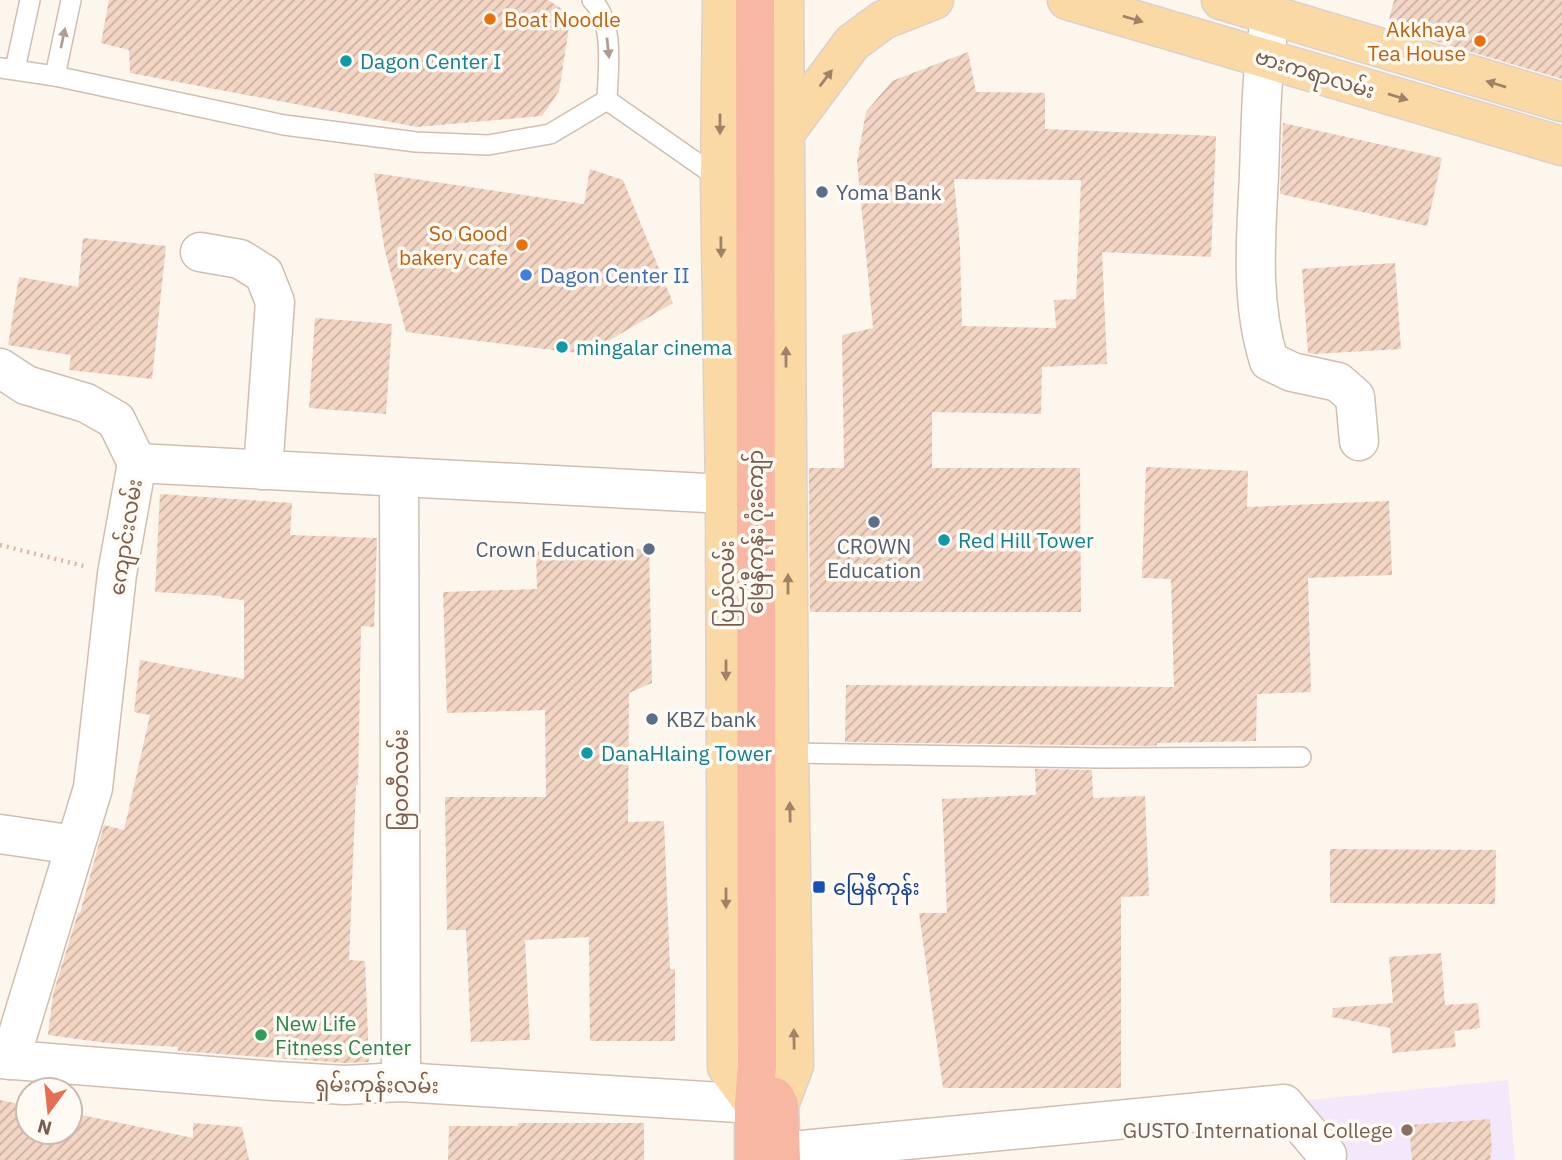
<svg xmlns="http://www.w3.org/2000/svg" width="1562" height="1160" font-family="'IBM Plex Sans','Noto Sans Myanmar',sans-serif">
	<defs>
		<pattern id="building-hatch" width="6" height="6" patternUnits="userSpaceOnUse" patternTransform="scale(1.75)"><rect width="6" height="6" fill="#f3d5c3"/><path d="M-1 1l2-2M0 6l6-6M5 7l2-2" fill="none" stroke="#cab0a1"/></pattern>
	</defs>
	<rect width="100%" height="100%" fill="#fdf6ec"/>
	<path fill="#f3e8fa" d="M1508,1080L1515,1160H1305L1299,1101Z"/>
	<g fill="url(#building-hatch)" fill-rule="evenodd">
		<path d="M109,0H548L571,15L559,91L542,116L417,127L130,73L129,50L101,43Z"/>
		<path d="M1394,0H1562V79L1387,27Z"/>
		<path d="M968,52L976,92L1045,93V129L1216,136L1211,257L1102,252L1107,364L1042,367L1041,414L932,412V468H1080L1081,612H810L809,468H844L842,335L873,328L857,161L866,112L892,81ZM954,179L1081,180L1076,299L1054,300L1056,328L962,326L960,247Z"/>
		<path d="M1283,123L1442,158L1427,226L1280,194Z"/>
		<path d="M590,169L623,180L673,303L586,354L406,332L384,247L374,173L584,204Z"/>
		<path d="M83,238L166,246L152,379L69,370L71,355L8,345L19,277L78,287Z"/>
		<path d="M1395,263L1401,349L1314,354L1308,353L1302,269Z"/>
		<path d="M315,318L392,324L386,414L309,408Z"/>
		<path d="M1146,467L1248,471L1247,507L1389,501L1392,575L1308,578L1311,692L1257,694L1256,741L1157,743V745L1152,746L845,742L846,685L1174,687L1171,579L1142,578Z"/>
		<path d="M160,494L292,503L290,535L377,538L374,627L361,626L358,785H356L349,960L365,961L369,1062L345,1063L178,1051V1047L107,1043L48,1035L53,994L78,913H80L104,825L124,830L150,715L134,712L140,660L244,679V600L222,598V596L155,592Z"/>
		<path d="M649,549L652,683L629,693L628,822L664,821L670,969H675V1041H590L589,937L525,940L530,1040L471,1042L466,930H447L445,797H546L545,710L447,713L443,592L537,589L536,551Z"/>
		<path d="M1035,769L1092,770L1093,798L1145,796L1149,896L1121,897V1088H943L919,913H947L942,799L1036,795Z"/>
		<path d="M1330,849L1496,850L1495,904L1330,903Z"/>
		<path d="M1441,953L1445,1005L1478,1003L1480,1028L1454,1031L1456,1047L1392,1053L1390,1028L1332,1017L1333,1008L1393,1003L1389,957Z"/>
		<path d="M0,1100L28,1106V1132H70V1113H72L193,1138V1123L242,1127L249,1160H0Z"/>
		<path d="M1490,1119L1492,1153H1490L1491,1160H1412L1409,1125Z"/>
		<path d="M518,1123H644V1160H448L449,1126H518Z"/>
	</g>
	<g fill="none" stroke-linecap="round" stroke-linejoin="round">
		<defs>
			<g id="lane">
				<path d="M592,0C615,23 608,70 607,100"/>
				<path d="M0,68L55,76L284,125L416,142L488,145L550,134L607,100"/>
				<path d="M15,69L30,0"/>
				<path d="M55,76L71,0"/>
				<path d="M607,100L720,179"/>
				<path d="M789,753L1102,758L1301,757"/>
			</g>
			<g id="street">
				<path d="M1271,15C1261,68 1261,121 1259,175C1256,237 1250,301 1269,361L1292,372L1338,382L1355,397L1359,441"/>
				<path d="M200,252L240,259L264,274L275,302L263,470"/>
				<path d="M0,368L26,385L86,403L116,420L137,463"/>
				<path d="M399,477L401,1082"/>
				<path d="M0,834L75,845"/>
				<path d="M0,1059L275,1081L345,1085L401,1082L754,1104"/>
				<path d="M10,1060L93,788L117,574L137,463L725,494"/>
				<path d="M781,1152L1284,1104L1327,1155"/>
			</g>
			<g id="primary">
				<path d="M722,0L720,179L725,494L727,1067L754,1104"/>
				<path d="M1067,0L1562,146"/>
				<path d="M1221,0L1562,102"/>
				<path d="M785,133L852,43L883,20L934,0"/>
				<path d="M779,1105L794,1065L789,753L784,0"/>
			</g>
			<g id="highway">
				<path d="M775,1097L779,1105L781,1160"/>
				<path d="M754,1160V1104L757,1065L755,0"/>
			</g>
		</defs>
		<use href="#lane" stroke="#d1beb0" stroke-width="22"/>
		<use href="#street" stroke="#d1beb0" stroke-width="41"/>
		<use href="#primary" stroke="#dad1cd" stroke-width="41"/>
		<use href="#highway" stroke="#dad1cd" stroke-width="41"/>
		<path stroke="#d9b8a5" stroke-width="4.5" stroke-dasharray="2 5" stroke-linecap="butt" d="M0,545L84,566"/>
		<use href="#lane" stroke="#fff" stroke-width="19"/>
		<use href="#street" stroke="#fff" stroke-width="38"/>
		<use href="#primary" stroke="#fbd9a5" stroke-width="38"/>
		<use href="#highway" stroke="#f7b7a3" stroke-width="38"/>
	</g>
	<defs><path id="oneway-solid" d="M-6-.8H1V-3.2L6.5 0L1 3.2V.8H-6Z" transform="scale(1.75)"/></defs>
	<g fill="#a18267">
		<use href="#oneway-solid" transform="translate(1133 19) rotate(16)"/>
		<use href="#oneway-solid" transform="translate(826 78) rotate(-53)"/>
		<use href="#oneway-solid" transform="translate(1496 84) rotate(-163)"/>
		<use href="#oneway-solid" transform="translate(1398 97) rotate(17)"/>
		<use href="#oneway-solid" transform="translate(720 124) rotate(90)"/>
		<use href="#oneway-solid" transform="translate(721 247) rotate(89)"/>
		<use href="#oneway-solid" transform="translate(786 357) rotate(-90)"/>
		<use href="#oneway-solid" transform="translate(788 584) rotate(-90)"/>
		<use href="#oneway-solid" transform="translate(726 670) rotate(90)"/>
		<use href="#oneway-solid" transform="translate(790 812) rotate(-91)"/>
		<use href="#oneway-solid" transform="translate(726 898) rotate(90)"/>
		<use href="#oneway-solid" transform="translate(794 1039) rotate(-91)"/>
	</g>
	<g fill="#af9d94">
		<use href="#oneway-solid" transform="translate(63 38) rotate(-78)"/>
		<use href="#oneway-solid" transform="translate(608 48) rotate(84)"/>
	</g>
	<g fill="#e8710a" stroke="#fffaf3" stroke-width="2.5">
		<circle cx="490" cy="19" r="7"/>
		<circle cx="1480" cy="41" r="7"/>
		<circle cx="522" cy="245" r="7"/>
	</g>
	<g fill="#0f9aa8" stroke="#fffaf3" stroke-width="2.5">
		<circle cx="346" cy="61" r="7"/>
		<circle cx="562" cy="347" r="7"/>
		<circle cx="944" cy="540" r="7"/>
		<circle cx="587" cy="753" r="7"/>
	</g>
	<g fill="#5c6f8a" stroke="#fffaf3" stroke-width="2.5">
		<circle cx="822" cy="192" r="7"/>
		<circle cx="874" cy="522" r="7"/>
		<circle cx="649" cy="549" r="7"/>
		<circle cx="652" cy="719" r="7"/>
	</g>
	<circle fill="#3f7fe0" stroke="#fffaf3" stroke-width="2.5" cx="526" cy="275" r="7"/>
	<rect fill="#1a4fb4" stroke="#fffaf3" stroke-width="2.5" x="812" y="880" width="14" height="14" rx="3.5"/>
	<circle fill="#2e9e5b" stroke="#fffaf3" stroke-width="2.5" cx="261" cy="1035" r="7"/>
	<circle fill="#8d6e63" stroke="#fffaf3" stroke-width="2.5" cx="1407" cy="1130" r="7"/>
	<g text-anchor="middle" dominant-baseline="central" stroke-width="7" stroke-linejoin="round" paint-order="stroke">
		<g font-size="21" fill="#c56008" stroke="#fffaf3" text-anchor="end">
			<text x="504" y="19" text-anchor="start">Boat Noodle</text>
			<text x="1466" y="29">Akkhaya<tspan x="1466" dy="24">Tea House</tspan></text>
			<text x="508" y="233">So Good<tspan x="508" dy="24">bakery cafe</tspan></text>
		</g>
		<g font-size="21" fill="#0d838f" stroke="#fffaf3" text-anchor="start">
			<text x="360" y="61">Dagon Center I</text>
			<text x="576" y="347">mingalar cinema</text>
			<text x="958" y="540">Red Hill Tower</text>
			<text x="601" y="753">DanaHlaing Tower</text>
		</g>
		<g font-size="21" fill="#7a5c4d" stroke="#fffaf3">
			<text transform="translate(1315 73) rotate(17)">ဗားကရာလမ်း</text>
			<text transform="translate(755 532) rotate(-90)">မြေနီကုန်း ဂုံးကျော်</text>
			<text transform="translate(125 537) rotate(-81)">ကျောင်းလမ်း</text>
			<text transform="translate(726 584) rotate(-90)">ပြည်လမ်း</text>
			<text transform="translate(400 780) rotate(-90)">မြဝတီလမ်း</text>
			<text transform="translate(377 1084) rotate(1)">ရှမ်းကုန်းလမ်း</text>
		</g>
		<g font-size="21" fill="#4e5e75" stroke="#fffaf3" text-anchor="start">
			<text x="836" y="192">Yoma Bank</text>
			<text x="874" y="546" text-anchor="middle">CROWN<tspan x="874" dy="24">Education</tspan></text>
			<text x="635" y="549" text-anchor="end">Crown Education</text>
			<text x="666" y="719">KBZ bank</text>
		</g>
		<g font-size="21" fill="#366cbe" stroke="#fffaf3" text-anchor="start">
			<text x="540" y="275">Dagon Center II</text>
		</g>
		<g font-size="21" fill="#164399" stroke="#fffaf3" text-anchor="start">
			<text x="833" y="887">မြေနီကုန်း</text>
		</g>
		<g font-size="21" fill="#27864d" stroke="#fffaf3" text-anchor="start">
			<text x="275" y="1023">New Life<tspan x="275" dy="24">Fitness Center</tspan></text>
		</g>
		<g font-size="21" fill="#785e54" stroke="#fffaf3" text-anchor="end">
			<text x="1393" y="1130">GUSTO International College</text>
		</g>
	</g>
	<g transform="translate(49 1111) rotate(195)"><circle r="33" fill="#fffaf3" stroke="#cabbb1" stroke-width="2"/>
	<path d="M0-5L12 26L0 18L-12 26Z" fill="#e76f51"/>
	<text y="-10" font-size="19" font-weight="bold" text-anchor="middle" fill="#7a5c4d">N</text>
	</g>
</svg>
